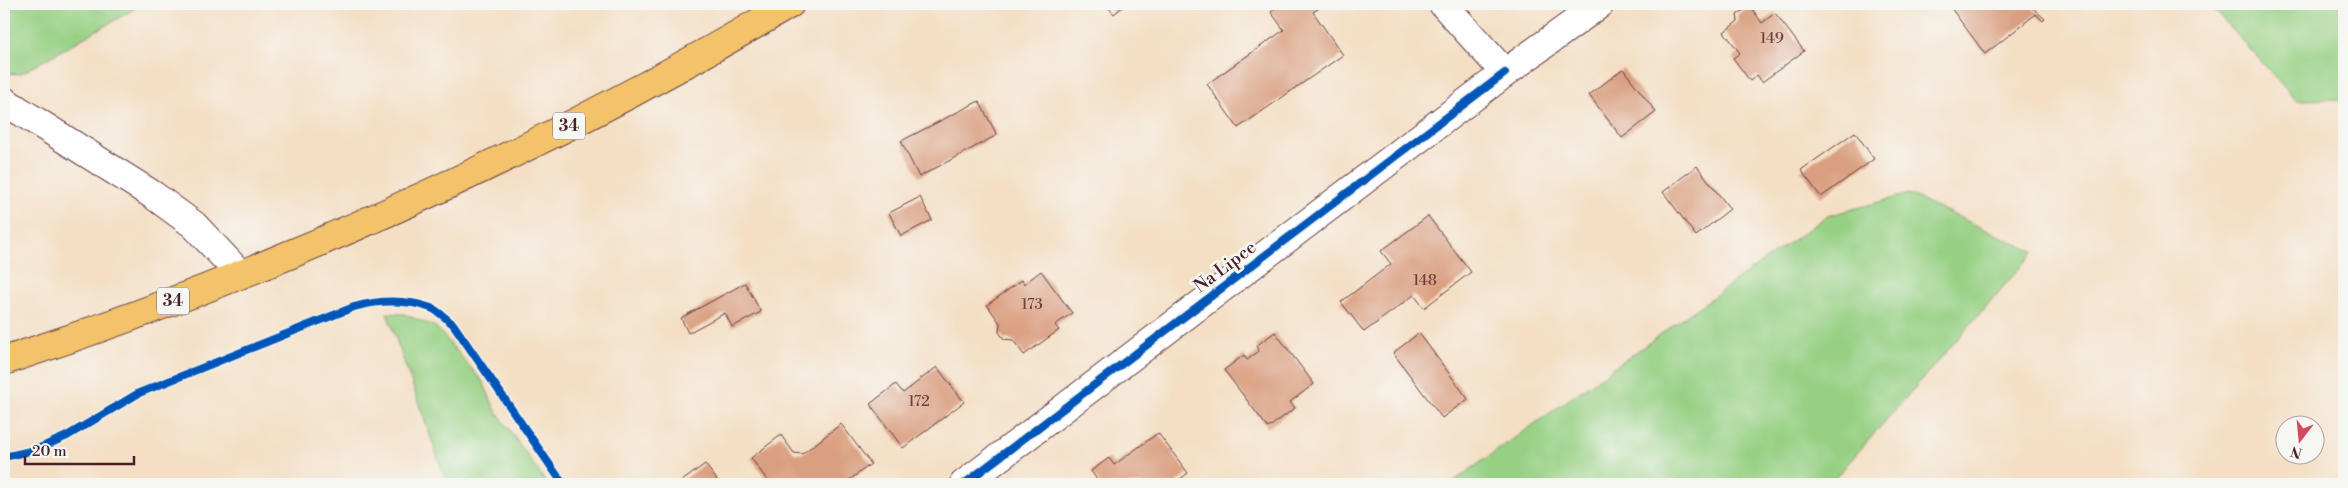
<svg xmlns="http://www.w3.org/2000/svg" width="2348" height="488" font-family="'Libre Bodoni',serif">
	<rect width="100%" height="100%" fill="#f6f6f2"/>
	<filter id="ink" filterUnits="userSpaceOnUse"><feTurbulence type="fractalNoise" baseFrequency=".02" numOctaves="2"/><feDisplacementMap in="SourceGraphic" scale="10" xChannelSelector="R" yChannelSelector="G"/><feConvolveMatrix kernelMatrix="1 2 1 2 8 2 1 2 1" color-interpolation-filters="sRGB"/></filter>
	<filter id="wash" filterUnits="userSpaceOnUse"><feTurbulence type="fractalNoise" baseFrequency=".0096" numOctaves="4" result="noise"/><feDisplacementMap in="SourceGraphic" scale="20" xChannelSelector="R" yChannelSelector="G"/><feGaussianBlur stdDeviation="1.12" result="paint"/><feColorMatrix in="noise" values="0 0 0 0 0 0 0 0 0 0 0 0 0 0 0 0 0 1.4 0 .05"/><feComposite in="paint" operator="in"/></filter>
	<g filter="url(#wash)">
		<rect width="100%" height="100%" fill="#f4dfc5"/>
		<g fill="#96d083" stroke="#707857">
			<path d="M4,4H143L20,74L4,73Z"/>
			<path d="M2209,4H2344V99L2296,100Z"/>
			<path d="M1909,194L2034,252L1830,484H1450L1827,216Z"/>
			<path d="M387,313L404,314L436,327L483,382L495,409L547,484H447Z"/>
		</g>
		<g id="blocks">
			<g fill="#da9f80">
				<path d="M1105,4H1126L1114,14Z"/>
				<path d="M1281,4H1325L1313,12L1343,55L1238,128L1207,84L1284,30L1271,12Z"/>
				<path d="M1948,4H2028L2045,19L2043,21L2036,14L1985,54Z"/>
				<path d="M1746,8L1753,10L1762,23L1775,13L1804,51L1762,82L1757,75L1750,81L1733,58L1740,53L1724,32L1738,21L1737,15Z"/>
				<path d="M1623,69L1656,112L1622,138L1589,95Z"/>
				<path d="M979,101L997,135L919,177L901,141Z"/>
				<path d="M1855,132L1874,159L1821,197L1801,170Z"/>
				<path d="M1697,166L1730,209L1696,236L1663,192Z"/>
				<path d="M920,197L932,220L901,236L889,213Z"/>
				<path d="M1428,216L1471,272L1424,308L1414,295L1364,332L1341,302L1391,264L1381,251Z"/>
				<path d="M1041,271L1072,313L1055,325L1059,330L1024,355L1013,340L1004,339L999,332L1000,323L987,305L1022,280L1024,284Z"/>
				<path d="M745,283L761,312L732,327L725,313L688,333L681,318Z"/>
				<path d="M1275,332L1314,384L1290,402L1295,408L1268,428L1224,370L1244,355L1247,360L1259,351L1256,346Z"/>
				<path d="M1419,333L1468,399L1442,418L1393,353Z"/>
				<path d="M937,367L964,402L903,448L870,404L896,384L903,393L920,380V377L921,379Z"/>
				<path d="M841,424L871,464L844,484H770L751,458L781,435L794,453L802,454Z"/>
				<path d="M1158,433L1188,473L1174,484H1100L1091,471L1109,458L1114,465Z"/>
				<path d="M705,464L720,484H678Z"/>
			</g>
		</g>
	</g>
	<g filter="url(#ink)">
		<use href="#blocks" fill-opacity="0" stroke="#643c42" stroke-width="1"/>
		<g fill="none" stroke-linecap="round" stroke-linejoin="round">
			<defs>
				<g id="minor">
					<path d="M1443,4L1505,73L1600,4"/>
					<path d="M4,101L153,195L194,225L240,274"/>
					<path d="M964,484L1505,73"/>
				</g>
				<path id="major" d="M4,361C277,271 542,151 790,4"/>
			</defs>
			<use href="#minor" stroke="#643c42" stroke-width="30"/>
			<use href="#major" stroke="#643c42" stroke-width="30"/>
			<use href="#minor" stroke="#fff" stroke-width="28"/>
			<use href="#major" stroke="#f2c36a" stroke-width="28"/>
			<defs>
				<g id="cycleway">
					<path d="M4,457L35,450L67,436L139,393L354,307C378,300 407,299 431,308C439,311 446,319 453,324L563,484"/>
					<path d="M964,484L1505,73"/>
				</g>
			</defs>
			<use href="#cycleway" stroke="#f6f6f2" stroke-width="11"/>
			<use href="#cycleway" stroke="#0057b8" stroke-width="8"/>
		</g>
	</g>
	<g text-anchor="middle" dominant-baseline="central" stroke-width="5" stroke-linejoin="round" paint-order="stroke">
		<g font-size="15" fill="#6e3f40">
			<text x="1772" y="38">149</text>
			<text x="1425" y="280">148</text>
			<text x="1032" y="304">173</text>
			<text x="919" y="401">172</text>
		</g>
		<g fill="#f6f6f2" stroke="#7e6067" stroke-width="1">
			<rect x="553" y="112.5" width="32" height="27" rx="4"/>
			<rect x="157" y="287.5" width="32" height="27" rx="4"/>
		</g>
		<g font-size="16" font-weight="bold" fill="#4a1f2b">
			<text x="569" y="126">34</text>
			<text x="173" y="301">34</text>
		</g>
		<g font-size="18" fill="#4a1f2b" stroke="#f6f6f2">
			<text transform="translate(1225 267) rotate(-37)">Na Lipce</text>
		</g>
	</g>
	<rect width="2348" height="488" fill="none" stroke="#f6f6f2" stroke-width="20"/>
	<g transform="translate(2300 440) rotate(196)"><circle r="24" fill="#f6f6f2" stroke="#b1a0a2"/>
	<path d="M0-4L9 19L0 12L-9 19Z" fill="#d1495b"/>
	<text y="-8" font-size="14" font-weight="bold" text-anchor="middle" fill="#4a1f2b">N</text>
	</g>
	<path d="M25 456v8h109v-8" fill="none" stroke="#4a1f2b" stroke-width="2.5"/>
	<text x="32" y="456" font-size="15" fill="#4a1f2b" stroke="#f6f6f2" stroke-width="4" paint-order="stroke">20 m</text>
</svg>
